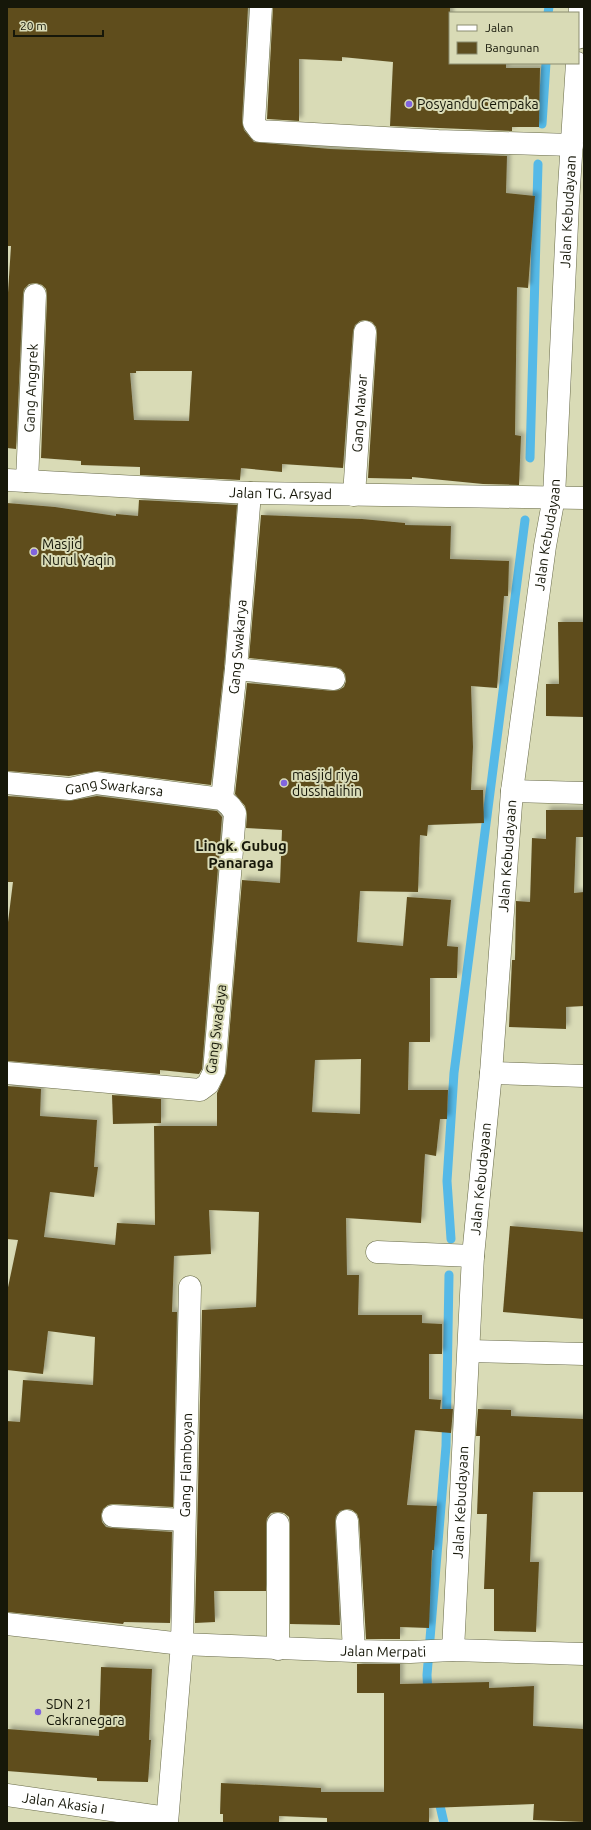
<svg xmlns="http://www.w3.org/2000/svg" width="591" height="1830" font-family="Ubuntu,sans-serif">
	<defs>
		<filter id="shadow"><feDropShadow dx="3.5" dy="-3.5" stdDeviation="2" flood-color="#0004"/></filter>
	</defs>
	<rect width="100%" height="100%" fill="#d9dbb6"/>
	<g fill="none" stroke-linecap="round" stroke-linejoin="round">
		<g stroke="#55b9e7" stroke-width="9">
			<path d="M548,13L549,7"/>
			<path d="M542,124L546,63"/>
			<path d="M530,458L538,164"/>
			<path d="M451,1239L447,1181L454,1073L525,520"/>
			<path d="M428,1695L427,1675L446,1446L449,1275"/>
			<path d="M438,1797L444,1823"/>
		</g>
	</g>
	<g fill="#5e4e1f" fill-rule="evenodd" filter="url(#shadow)">
		<path d="M8,7H248L242,122L244,130L254,142L330,149L507,156L506,193L535,196L528,288L517,287L515,435L521,436L519,485L483,484L412,477V479L368,478L377,333L376,327L372,322L365,320L360,321L355,325L353,331L343,468L282,464V472L241,468L240,480L140,475V467L81,465V461L41,458L47,296L46,289L42,285L36,283L29,284L24,289L23,294L16,449L7,448V308L11,246H7ZM136,371H192L189,421L134,420L130,373H136Z"/>
		<path d="M273,7H450V63H506V68H540L539,127H512V131L390,126L393,62L342,57V61L299,59V121L267,119Z"/>
		<path d="M139,500L237,505L224,668L211,785L98,771L69,776L7,771V503L55,507L116,516V514L138,516Z"/>
		<path d="M261,515L362,519L405,523V525L451,526L450,559L509,561L508,596H504L497,688L471,686L473,747L471,790H483L484,823L428,825L427,836L420,835L418,892L360,891L357,942L403,946L407,897L451,900L447,946L458,947L457,978H430V1042H409L408,1090H448L447,1119H440L436,1156L425,1154L421,1223L346,1218L347,1275H359L358,1315H422V1323L442,1324V1354H429V1399L441,1400L440,1409H453L451,1433L415,1430L407,1505L437,1506L434,1550H432L429,1628L400,1627V1639H366L359,1520L357,1514L352,1510L347,1509L340,1511L336,1516L335,1522L340,1625L290,1624V1524L289,1517L284,1513L278,1512L271,1513L267,1518L266,1524V1591H214L215,1622L195,1623L202,1310L256,1307L259,1212L209,1210L211,1254L174,1256L172,1312H177L173,1507L113,1504L108,1505L103,1509L101,1515L102,1522L106,1527L112,1528L172,1532L170,1623L124,1622L123,1624L7,1612V1421L20,1422L23,1380L93,1385L95,1337L48,1331L43,1374L7,1370V1292L18,1240L7,1239V1086L41,1089L40,1116L97,1120L94,1167H98L94,1197L50,1192L44,1237L115,1245L117,1223L155,1225L154,1126H217V1093L226,1073L242,880L280,883L282,830L246,828L247,814L245,806L235,794L247,683L333,691L339,690L344,687L346,681L345,674L341,669L335,667L249,658ZM361,1059L360,1114L312,1112L315,1060Z"/>
		<path d="M558,622H584V717L546,716V684H559Z"/>
		<path d="M7,796L69,801L97,796L217,811L222,817L202,1069L199,1074L160,1070V1074L7,1061V930L13,882H7Z"/>
		<path d="M546,810H584V837H576L574,893L584,892V1006L566,1007V1029L509,1027L512,960H515L516,901L530,902L532,838L546,839Z"/>
		<path d="M112,1095L161,1099V1123L113,1124Z"/>
		<path d="M510,1226L584,1232V1319L503,1312Z"/>
		<path d="M478,1409L511,1410V1416L584,1419V1492H533L530,1562H539L536,1632L494,1631V1589H484L487,1514H477L480,1436H476Z"/>
		<path d="M357,1664H400V1684L489,1682V1688L534,1686L533,1726L584,1729V1822L533,1820L534,1804L429,1808V1823H327V1818L279,1816V1823H223V1814H220L221,1783L321,1788V1792H384V1693H357Z"/>
		<path d="M101,1667L152,1669L149,1740H151L148,1782L97,1781V1778L7,1771V1729L99,1736Z"/>
	</g>
	<g fill="none" stroke-linecap="round" stroke-linejoin="round">
		<defs>
			<g id="street">
				<path d="M261,7L254,123L260,131L438,141L572,145"/>
				<path d="M578,38L580,7"/>
				<path id="s1" d="M7,480L250,493L584,498"/>
				<path id="s2" d="M27,481L35,295"/>
				<path id="s3" d="M354,495L365,332"/>
				<path d="M236,669L334,679"/>
				<path id="s4" d="M7,783L70,789L96,783L222,799L230,806L235,813L214,1072L208,1084L200,1090L7,1073"/>
				<path d="M512,791L584,793"/>
				<path id="s5" d="M222,799L236,669L250,493"/>
				<path d="M491,1073L584,1076"/>
				<path d="M377,1252L473,1256"/>
				<path d="M469,1351L584,1354"/>
				<path d="M113,1516L184,1520"/>
				<path d="M347,1521L354,1651"/>
				<path d="M278,1524V1649"/>
				<path id="s6" d="M7,1624L182,1644L190,1287"/>
				<path id="s7" d="M453,1650L473,1256L491,1073L512,791L545,546L554,497L568,203L577,63"/>
				<path id="s8" d="M7,1795L167,1818"/>
				<path id="s9" d="M167,1823L182,1644L354,1651L410,1652L453,1650L584,1654"/>
			</g>
		</defs>
		<use href="#street" stroke="#686a48" stroke-width="23"/>
		<use href="#street" stroke="#fff" stroke-width="22"/>
	</g>
	<g fill="#8164df" stroke="#d9dbb6" stroke-width="1.5">
		<circle cx="409" cy="104" r="4"/>
		<circle cx="34" cy="552" r="4"/>
		<circle cx="284" cy="783" r="4"/>
		<circle cx="38" cy="1712" r="4"/>
	</g>
	<g text-anchor="middle" dominant-baseline="central" stroke-width="4" stroke-linejoin="round" paint-order="stroke">
		<g font-size="14" fill="#161709" stroke="#d9dbb6" text-anchor="start">
			<text x="417" y="104">Posyandu Cempaka</text>
			<text x="42" y="544">Masjid<tspan x="42" dy="16">Nurul Yaqin</tspan></text>
			<text x="292" y="775">masjid riya<tspan x="292" dy="16">dusshalihin</tspan></text>
			<text x="46" y="1704">SDN 21<tspan x="46" dy="16">Cakranegara</tspan></text>
		</g>
		<g font-size="14" fill="#161709" stroke="#d9dbb6">
			<text stroke="none"><textPath href="#s7" startOffset="1444">Jalan Kebudayaan</textPath></text>
			<text stroke="none"><textPath href="#s2" startOffset="93">Gang Anggrek</textPath></text>
			<text stroke="none"><textPath href="#s3" startOffset="82">Gang Mawar</textPath></text>
			<text stroke="none"><textPath href="#s1" startOffset="274">Jalan TG. Arsyad</textPath></text>
			<text stroke="none"><textPath href="#s7" startOffset="1120">Jalan Kebudayaan</textPath></text>
			<text stroke="none"><textPath href="#s5" startOffset="153">Gang Swakarya</textPath></text>
			<text stroke="none"><textPath href="#s4" startOffset="108">Gang Swarkarsa</textPath></text>
			<text stroke="none"><textPath href="#s7" startOffset="796">Jalan Kebudayaan</textPath></text>
			<text transform="translate(216 1029) rotate(-83)">Gang Swadaya</text>
			<text stroke="none"><textPath href="#s7" startOffset="472">Jalan Kebudayaan</textPath></text>
			<text stroke="none"><textPath href="#s6" startOffset="355">Gang Flamboyan</textPath></text>
			<text stroke="none"><textPath href="#s7" startOffset="148">Jalan Kebudayaan</textPath></text>
			<text stroke="none"><textPath href="#s9" startOffset="381">Jalan Merpati</textPath></text>
			<text stroke="none"><textPath href="#s8" startOffset="57">Jalan Akasia I</textPath></text>
		</g>
		<g font-size="15" font-weight="bold" fill="#161709" stroke="#d9dbb6">
			<text x="241" y="845">Lingk. Gubug<tspan x="241" dy="17">Panaraga</tspan></text>
		</g>
	</g>
	<rect width="591" height="1830" fill="none" stroke="#161709" stroke-width="16"/>
	<rect x="449" y="12" width="130" height="52" fill="#d9dbb6" stroke="#8b8d71"/>
	<rect x="457" y="25" width="20" height="6" fill="#ffffff" stroke="#8b8d71"/>
	<text x="485" y="32" font-size="12" fill="#161709">Jalan</text>
	<rect x="457" y="42" width="20" height="12" fill="#5e4e1f" stroke="#8b8d71"/>
	<text x="485" y="52" font-size="12" fill="#161709">Bangunan</text>
	<path d="M14 30v6h89v-6" fill="none" stroke="#161709" stroke-width="2"/>
	<text x="20" y="30" font-size="12" fill="#161709" stroke="#d9dbb6" stroke-width="3" paint-order="stroke">20 m</text>
</svg>
